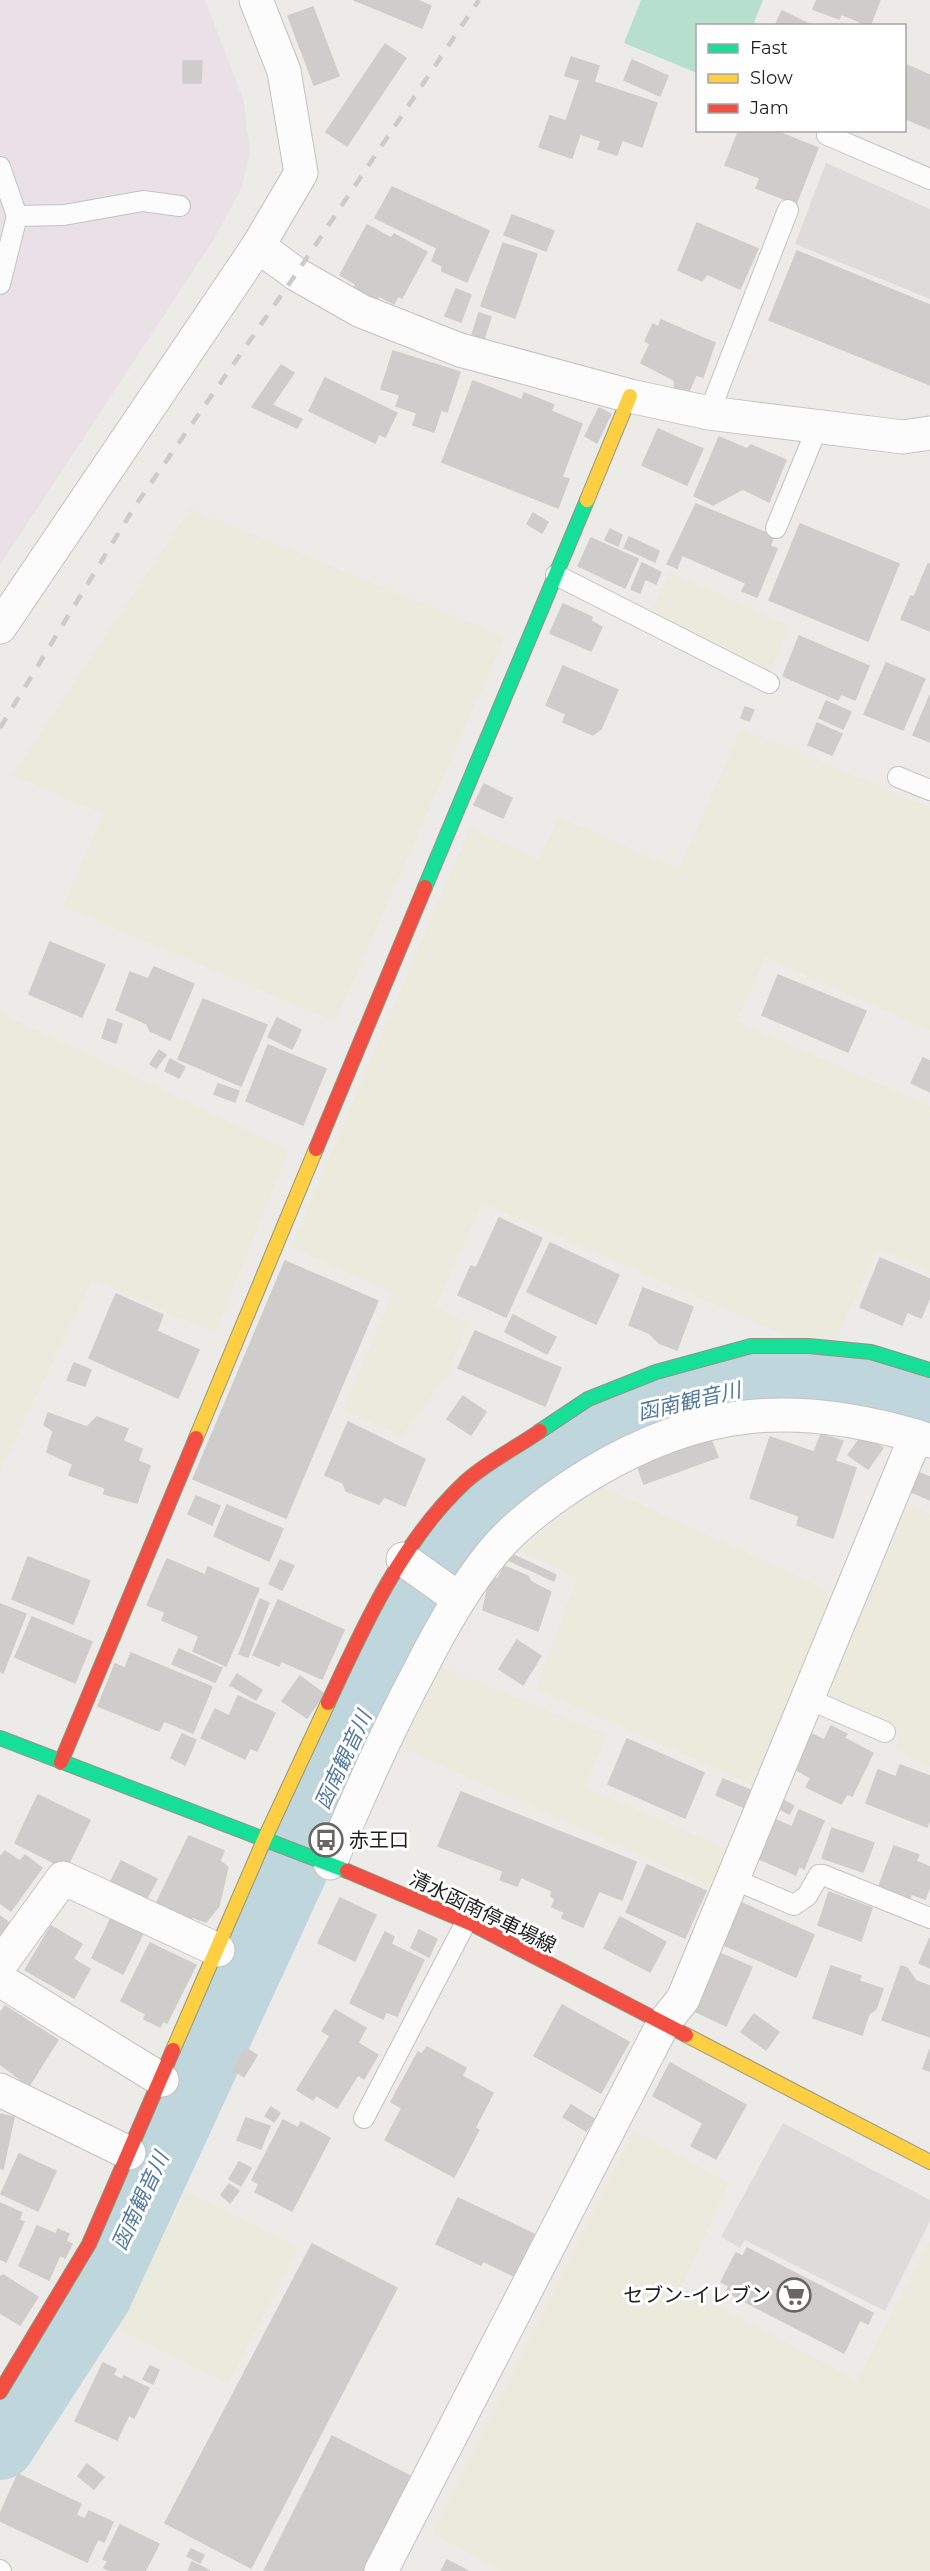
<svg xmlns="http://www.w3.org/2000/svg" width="930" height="2571" font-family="Montserrat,'Noto Sans JP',sans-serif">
	<rect width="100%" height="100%" fill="#ecebe8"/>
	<path fill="#e9e1e6" d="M0,0H205L244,102L250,153L241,189L214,239L0,565Z"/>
	<g fill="#eaebdc">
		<path d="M190,509L505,637L335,1022L63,906L103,814L12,775Z"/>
		<path d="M670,572L789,626L768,677L650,615Z"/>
		<path d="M741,728L930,808V1031L766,957L736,1021L930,1106V1272L877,1249L837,1338L787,1336L482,1203L435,1307L468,1323L447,1376L402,1436L343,1410L393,1293L291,1247L470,828L539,859L559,817L679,869Z"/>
		<path d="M0,1013L289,1150L215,1333L93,1279L0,1470Z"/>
		<path d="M600,1486L833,1592L756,1786L536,1689L577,1578L520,1550Z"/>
		<path d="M903,1502L930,1514V1766L895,1749L901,1731L824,1693Z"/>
		<path d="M441,1667L607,1735L585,1787L731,1851L716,1889L400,1747Z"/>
		<path d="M633,2131L729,2183L681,2287L857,2380L930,2240V2571H501L432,2533Z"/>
		<path d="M187,2191L298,2248L228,2384L116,2327Z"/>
	</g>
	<path fill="#b7dfce" d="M641,0H763L753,25L698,26L697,73L624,43Z"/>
	<g fill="#dddcdb">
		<path d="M826,163L930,209V299L795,244Z"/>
		<path d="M783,2123L930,2200V2221L885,2311L745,2240L740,2248L721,2237Z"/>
	</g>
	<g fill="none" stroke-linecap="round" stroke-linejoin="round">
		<path stroke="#bed6dc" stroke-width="70" d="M0,2445L97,2295L412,1611L485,1522L513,1495L565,1449L641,1408L771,1383L889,1397L930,1410"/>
	</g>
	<g fill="#cfcdcb" stroke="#cfcdca" stroke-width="1.5">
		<path d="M354,0H417L431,6L422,28Z"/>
		<path d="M817,0H880L870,26L841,14L839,19L813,9Z"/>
		<path d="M313,7L339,76L314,85L288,16Z"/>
		<path d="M782,11L813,26H775Z"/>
		<path d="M385,44L406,58L347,146L326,132Z"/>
		<path d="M571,57L599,66L594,82L657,103L642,147L622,140L617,155L598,149L601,141L580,134L572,158L539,147L550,116L566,121L580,80L565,76Z"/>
		<path d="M632,60L668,76L660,96L624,80Z"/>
		<path d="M183,61H202L201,83H183Z"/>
		<path d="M904,64L930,75V129L904,118Z"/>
		<path d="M739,130H773L818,148L796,204L756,188L760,178L725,165Z"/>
		<path d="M392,187L489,231L467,282L442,271V266L432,261L437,248L375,218Z"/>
		<path d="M512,215L554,231L546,251L504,235Z"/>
		<path d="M697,223L758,249L740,289L707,274L702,281L678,270Z"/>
		<path d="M367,225L391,238L394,234L427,252L402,298L398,296L394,304L379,296L377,300L354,288L356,284L340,275Z"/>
		<path d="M503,243L537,254L515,318L481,306Z"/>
		<path d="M797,251L930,305V385L769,320Z"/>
		<path d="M456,289L471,295L461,322L445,316Z"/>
		<path d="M479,313L491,317L483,342L471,338Z"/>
		<path d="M661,320L715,343L703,377L696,375L689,391L675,390L674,380L641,363L650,344L645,341L653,324L658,327Z"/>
		<path d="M393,351L460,372L447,412L441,410L434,432L413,425L417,413L396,406L400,395L381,389Z"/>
		<path d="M281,365L294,373L272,405L302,419L297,428L252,407Z"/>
		<path d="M325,378L397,413L385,437L379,434L375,443L309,411Z"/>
		<path d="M473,381L522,400L524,393L554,405L551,411L582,424L562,477L569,479L558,508L442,462Z"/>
		<path d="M599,408L611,414L597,443L585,436Z"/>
		<path d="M658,429L703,449L687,485L642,465Z"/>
		<path d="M719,437L747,449L751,445L786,460L769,502L743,489L713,505L694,496Z"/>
		<path d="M696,504L774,536L770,546L777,549L757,597L742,591L746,583L682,555L677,568L667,564Z"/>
		<path d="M533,513L548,522L542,533L527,524Z"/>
		<path d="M800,524L899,564L868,641L769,600Z"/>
		<path d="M610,529L622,535L618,546L605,540Z"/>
		<path d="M629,537L659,551L655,562L624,548Z"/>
		<path d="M591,538L638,559L625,588L578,566Z"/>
		<path d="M642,563L661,572L656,584L645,579L640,593L631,589Z"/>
		<path d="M928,564H930V631L901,619L911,596L914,597Z"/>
		<path d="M563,604L592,617L591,621L602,627L591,651L550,633Z"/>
		<path d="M799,636L869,666L855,700L841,694L838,700L783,676Z"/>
		<path d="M886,663L925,679L903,730L864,714Z"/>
		<path d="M563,666L618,690L601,729L593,735L563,722L566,714L546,705Z"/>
		<path d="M930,695V742L913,735Z"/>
		<path d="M826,701L851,712L843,729L819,718Z"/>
		<path d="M745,707L754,710L749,721L741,718Z"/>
		<path d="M817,723L842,734L832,755L808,745Z"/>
		<path d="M484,784L512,798L503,818L474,805Z"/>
		<path d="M50,942L105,965L82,1017L29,994Z"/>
		<path d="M154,967L194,984L170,1040L150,1031L147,1024L116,1010L130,972L148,979Z"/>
		<path d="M778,975L866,1011L848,1052L762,1015Z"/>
		<path d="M203,999L267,1025L241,1086L178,1059Z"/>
		<path d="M277,1018L301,1030L292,1049L268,1037Z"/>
		<path d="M108,1019L122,1024L116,1043L102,1038Z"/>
		<path d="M268,1045L326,1069L303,1125L246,1101Z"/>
		<path d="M159,1050L166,1055L156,1068L150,1064Z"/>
		<path d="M923,1058L930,1061V1092L911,1083Z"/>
		<path d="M170,1059L185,1067L179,1078L165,1071Z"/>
		<path d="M218,1084L239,1091L235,1102L214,1094Z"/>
		<path d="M499,1218L542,1238L506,1317L458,1295L471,1266L476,1268Z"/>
		<path d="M550,1243L619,1275L596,1324L527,1292Z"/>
		<path d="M880,1258L930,1279V1297L921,1318L907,1312L902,1325L860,1307Z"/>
		<path d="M285,1261L378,1301L286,1518L193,1479Z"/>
		<path d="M643,1288L693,1307L677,1350L659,1343L649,1333L629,1325Z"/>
		<path d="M116,1294L163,1315L157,1331L109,1310Z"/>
		<path d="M109,1310L199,1350L178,1398L89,1358Z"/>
		<path d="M513,1315L556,1337L547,1354L505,1332Z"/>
		<path d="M475,1331L561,1368L545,1406L458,1368Z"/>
		<path d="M74,1363L91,1370L85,1386L67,1380Z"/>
		<path d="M463,1396L486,1412L471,1435L447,1419Z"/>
		<path d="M48,1413L87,1427L97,1417L128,1429L123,1441L142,1449L138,1461L150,1466L137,1503L104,1494L105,1488L69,1475L73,1464L47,1452L53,1431L44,1425Z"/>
		<path d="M348,1422L425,1459L405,1506L384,1497L379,1504L346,1491L343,1483L325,1475Z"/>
		<path d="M821,1434L843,1441L835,1461L856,1468L833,1538L797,1525L799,1516L750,1498L770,1437L814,1452Z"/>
		<path d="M863,1434L883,1448L868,1469L848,1455Z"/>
		<path d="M709,1435L718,1457L644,1484L636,1462Z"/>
		<path d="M914,1471L930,1477V1500L907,1490Z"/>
		<path d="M196,1496L220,1506L212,1525L188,1514Z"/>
		<path d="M227,1505L283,1529L269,1561L214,1536Z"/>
		<path d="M509,1553L556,1575L554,1581L506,1559Z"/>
		<path d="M28,1557L90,1581L73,1624L12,1599Z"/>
		<path d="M167,1559L205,1575L208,1567L259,1589L226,1666L193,1651L199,1636L162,1620L165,1612L147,1605Z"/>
		<path d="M280,1560L294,1566L282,1590L269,1584Z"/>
		<path d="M504,1566L528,1576L531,1582L551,1592L538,1631L483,1610L490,1577L498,1579Z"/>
		<path d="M260,1599L269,1603L248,1657L239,1654Z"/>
		<path d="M278,1600L344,1630L322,1679L281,1661L279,1666L253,1655Z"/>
		<path d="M0,1604L26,1614L3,1673L0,1671Z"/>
		<path d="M32,1617L92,1642L75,1683L15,1657Z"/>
		<path d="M517,1640L541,1656L523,1685L499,1669Z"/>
		<path d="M179,1649L222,1668L215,1682L172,1664Z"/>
		<path d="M131,1653L212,1687L193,1733L164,1721L159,1731L98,1706L115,1664L125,1668Z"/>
		<path d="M237,1674L262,1690L256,1700L230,1685Z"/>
		<path d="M300,1676L324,1694L307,1718L282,1701Z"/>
		<path d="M238,1696L275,1713L257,1751L250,1748L245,1759L201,1738L215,1709L229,1716Z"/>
		<path d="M831,1726L847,1734L844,1738L873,1753L852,1796L847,1794L841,1804L806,1787L811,1778L795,1769L812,1734L824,1740Z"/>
		<path d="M182,1734L196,1740L185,1765L171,1758Z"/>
		<path d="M627,1739L704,1773L685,1818L608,1784Z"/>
		<path d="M900,1765L930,1776V1819L927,1827L866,1803L878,1770L896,1777Z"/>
		<path d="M723,1779L750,1790L743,1807L716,1795Z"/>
		<path d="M461,1792L636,1862L622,1900L599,1891L583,1927L562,1918L564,1912L552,1907L555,1899L551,1896L552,1891L521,1877L517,1886L500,1880L503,1871L438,1846Z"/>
		<path d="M38,1795L90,1820L66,1869L15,1843Z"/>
		<path d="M783,1800L794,1806L789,1814L778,1808Z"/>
		<path d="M799,1810L824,1821L804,1869L799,1866L796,1875L759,1859L776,1820L792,1827Z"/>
		<path d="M832,1828L874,1843L863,1872L822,1858Z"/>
		<path d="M189,1836L224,1851L220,1861L228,1867L219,1906L206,1922L192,1917L188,1925L154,1908Z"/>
		<path d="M894,1846L919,1855L916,1861L930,1867V1886L925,1899L911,1894L910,1898L879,1886Z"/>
		<path d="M5,1851L20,1861L25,1855L42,1868L11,1911L0,1903V1857Z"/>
		<path d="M121,1861L157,1879L143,1905L108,1887Z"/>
		<path d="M647,1865L706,1891L685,1938L626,1912Z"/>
		<path d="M829,1892L872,1908L861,1941L818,1925Z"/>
		<path d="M340,1898L376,1915L355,1961L318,1943Z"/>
		<path d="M742,1903L814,1935L796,1977L724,1945Z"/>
		<path d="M113,1914L145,1929L123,1974L92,1958Z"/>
		<path d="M0,1916L11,1924L0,1941Z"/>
		<path d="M620,1917L666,1942L650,1972L604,1948Z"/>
		<path d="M51,1926L82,1944L73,1959L90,1969L74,1998L25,1970Z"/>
		<path d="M419,1930L437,1939L429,1957L411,1948Z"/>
		<path d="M385,1932L394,1937L391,1944L424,1960L397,2016L386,2012L383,2019L350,2003Z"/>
		<path d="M930,1938V1968L919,1963Z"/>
		<path d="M150,1943L196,1965L167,2023L163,2021L160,2027L144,2019L146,2014L121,2001Z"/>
		<path d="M719,1953L752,1967L726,2026L694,2011Z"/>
		<path d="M831,1966L861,1976L859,1981L883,1989L876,2009L869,2014L862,2035L813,2018Z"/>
		<path d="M901,1966L907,1968L916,1981L930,1986V2037L882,2020Z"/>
		<path d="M562,2005L629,2042L601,2093L534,2056Z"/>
		<path d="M5,2006L58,2040L29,2086L0,2064V2013Z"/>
		<path d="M335,2010L366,2028L358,2043L378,2055L364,2079L358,2075L337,2108L316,2095L313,2100L297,2090L330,2036L322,2031Z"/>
		<path d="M754,2014L779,2032L766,2050L741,2032Z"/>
		<path d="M427,2047L466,2068L462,2076L493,2093L475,2128L479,2130L454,2177L385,2140L402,2108L391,2102L418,2052L422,2054Z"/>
		<path d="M245,2048L257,2055L244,2077L233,2070Z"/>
		<path d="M930,2049V2071L923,2069Z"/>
		<path d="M670,2063L746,2105L716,2159L691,2146L703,2123L653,2096Z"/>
		<path d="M571,2105L594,2119L586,2131L563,2117Z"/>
		<path d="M271,2107L280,2113L274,2122L265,2116Z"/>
		<path d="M0,2114L14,2117L3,2169L0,2168Z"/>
		<path d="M246,2118L270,2126L261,2149L237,2140Z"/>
		<path d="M283,2120L298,2128L301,2122L330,2138L292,2211L255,2192L259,2184L252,2180Z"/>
		<path d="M19,2154L56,2171L38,2211L1,2194Z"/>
		<path d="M239,2162L251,2168L241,2186L229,2179Z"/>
		<path d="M229,2184L239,2191L230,2203L221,2195Z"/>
		<path d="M458,2198L534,2234L514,2276L483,2261L481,2265L436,2244Z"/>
		<path d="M0,2203L22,2213L19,2220L24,2222L6,2262L0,2259Z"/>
		<path d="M37,2226L56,2234L58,2229L69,2234L66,2241L72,2244L65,2258L60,2255L49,2280L19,2266Z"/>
		<path d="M312,2244L397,2288L251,2568L165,2523Z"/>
		<path d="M747,2248L873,2313L868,2324L860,2320L844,2353L726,2292L729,2286L721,2282L736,2253L743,2256Z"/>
		<path d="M3,2275L38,2297L20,2325L0,2313V2277Z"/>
		<path d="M103,2363L116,2369L113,2375L122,2380L124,2376L149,2388L134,2418L129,2415L117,2440L75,2421Z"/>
		<path d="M150,2366L159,2370L153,2384L143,2379Z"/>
		<path d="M332,2436L418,2480L371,2571H264Z"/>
		<path d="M87,2464L104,2477L94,2489L78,2476Z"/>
		<path d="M18,2474L81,2504L76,2515L85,2519L89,2511L113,2522L104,2542L98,2539L87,2562L0,2521V2514Z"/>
		<path d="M120,2525L159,2544L145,2571H110L104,2568L108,2561L103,2559Z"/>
		<path d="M191,2549L204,2555L200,2563L187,2556Z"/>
		<path d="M447,2560L468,2571H441Z"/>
		<path d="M192,2562L210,2571H188Z"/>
	</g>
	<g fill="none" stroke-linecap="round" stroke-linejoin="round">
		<defs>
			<g id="lane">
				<path d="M827,135L930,179"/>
				<path d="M0,167L17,216L0,284"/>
				<path d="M17,216L64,215L143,201L180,206"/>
				<path d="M709,413L788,210"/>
				<path d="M776,528L818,426"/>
				<path d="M556,575L769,683"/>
				<path d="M898,777L930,790"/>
				<path d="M806,1698L885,1732"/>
				<path d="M733,1879L794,1905L807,1896L819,1875H823L930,1918"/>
				<path d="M364,2118L466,1922"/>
				<path d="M0,2570L1,2571"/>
			</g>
			<g id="street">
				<path d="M258,246L296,274L361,311L460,350L630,396L709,413L903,437L930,433"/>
				<path d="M0,627L258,246L301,173L284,71L256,0"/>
				<path d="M403,1559L459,1599"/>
				<path d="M330,1863C358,1798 386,1733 420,1670C441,1628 464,1587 494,1551C520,1520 556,1495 590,1474C700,1408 793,1400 916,1436"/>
				<path d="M0,1965L63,1878L218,1950"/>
				<path d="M0,1980L162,2080"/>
				<path d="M0,2090L129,2153"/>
				<path d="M381,2571L663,2024L683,1999L916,1436L930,1441"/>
			</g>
			<g id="fast">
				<path d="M425,887L587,500"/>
				<path d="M540,1431L588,1399L656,1372L751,1346H809L871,1352L930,1370"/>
				<path d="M0,1738L347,1871"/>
			</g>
			<g id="slow">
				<path d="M587,500L630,396"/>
				<path d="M196,1438L316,1149"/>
				<path d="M686,2035L930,2162"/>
				<path d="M173,2050L265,1838L328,1703"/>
			</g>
			<g id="jam">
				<path d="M316,1149L425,887"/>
				<path d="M328,1703C364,1625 401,1543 464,1483C485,1463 516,1448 540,1431"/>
				<path d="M61,1762L196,1438"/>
				<path d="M347,1871L472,1924L686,2035"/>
				<path d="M0,2392L89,2244L173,2050"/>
			</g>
		</defs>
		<use href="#lane" stroke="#c2c2c0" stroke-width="22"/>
		<use href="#street" stroke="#c2c2c0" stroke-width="35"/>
		<use href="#fast" stroke="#939482" stroke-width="16"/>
		<use href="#slow" stroke="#939482" stroke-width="16"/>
		<use href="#jam" stroke="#939482" stroke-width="16"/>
		<use href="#lane" stroke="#fcfcfc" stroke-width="20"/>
		<use href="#street" stroke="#fcfcfc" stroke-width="33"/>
		<use href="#fast" stroke="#16e098" stroke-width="14"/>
		<use href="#slow" stroke="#ffcf43" stroke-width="14"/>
		<use href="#jam" stroke="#f24e42" stroke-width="14"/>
		<path stroke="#cbcbca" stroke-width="4.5" stroke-dasharray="12 12" stroke-linecap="butt" d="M0,728L135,506L296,274L479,0"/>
	</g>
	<defs>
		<symbol id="bus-ring" viewBox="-11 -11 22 22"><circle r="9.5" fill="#fff" stroke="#676665" stroke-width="1.5"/><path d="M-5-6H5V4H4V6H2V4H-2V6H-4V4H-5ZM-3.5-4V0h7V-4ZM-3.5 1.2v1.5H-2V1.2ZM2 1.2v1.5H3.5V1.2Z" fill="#676665"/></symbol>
		<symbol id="supermarket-ring" viewBox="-11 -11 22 22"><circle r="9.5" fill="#fff" stroke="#676665" stroke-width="1.5"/><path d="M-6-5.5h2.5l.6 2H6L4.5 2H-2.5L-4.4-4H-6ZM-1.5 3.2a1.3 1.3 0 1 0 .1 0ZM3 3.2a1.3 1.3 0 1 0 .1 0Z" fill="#676665"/></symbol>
	</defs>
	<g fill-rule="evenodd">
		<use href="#bus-ring" x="307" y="1821" width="38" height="38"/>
		<use href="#supermarket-ring" x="775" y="2276" width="38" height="38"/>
	</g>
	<g text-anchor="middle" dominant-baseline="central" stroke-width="6" stroke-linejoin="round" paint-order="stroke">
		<g font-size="20" fill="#1f1f1f" stroke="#fff" text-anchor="start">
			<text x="349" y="1840">赤王口</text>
			<text x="771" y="2295" text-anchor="end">セブン-イレブン</text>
		</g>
		<g font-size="20" fill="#1f1f1f" stroke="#fff">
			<text transform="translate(483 1912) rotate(26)">清水函南停車場線</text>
		</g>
		<g font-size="21" font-style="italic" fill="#52789d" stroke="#fff">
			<text transform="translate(689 1401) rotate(-13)">函南観音川</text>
			<text transform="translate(343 1760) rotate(-65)">函南観音川</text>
			<text transform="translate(140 2201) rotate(-65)">函南観音川</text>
		</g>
	</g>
	<rect x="696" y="24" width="210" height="108" fill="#ffffff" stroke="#a5a5a5" stroke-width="1.5"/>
	<rect x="708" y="44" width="30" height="9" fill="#16e098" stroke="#a5a5a5" stroke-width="1.5"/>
	<text x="750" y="54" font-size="18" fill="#1f1f1f">Fast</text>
	<rect x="708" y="74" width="30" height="9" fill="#ffcf43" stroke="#a5a5a5" stroke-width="1.5"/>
	<text x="750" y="84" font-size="18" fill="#1f1f1f">Slow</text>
	<rect x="708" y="104" width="30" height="9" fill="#f24e42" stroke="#a5a5a5" stroke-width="1.5"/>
	<text x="750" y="114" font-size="18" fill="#1f1f1f">Jam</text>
</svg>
